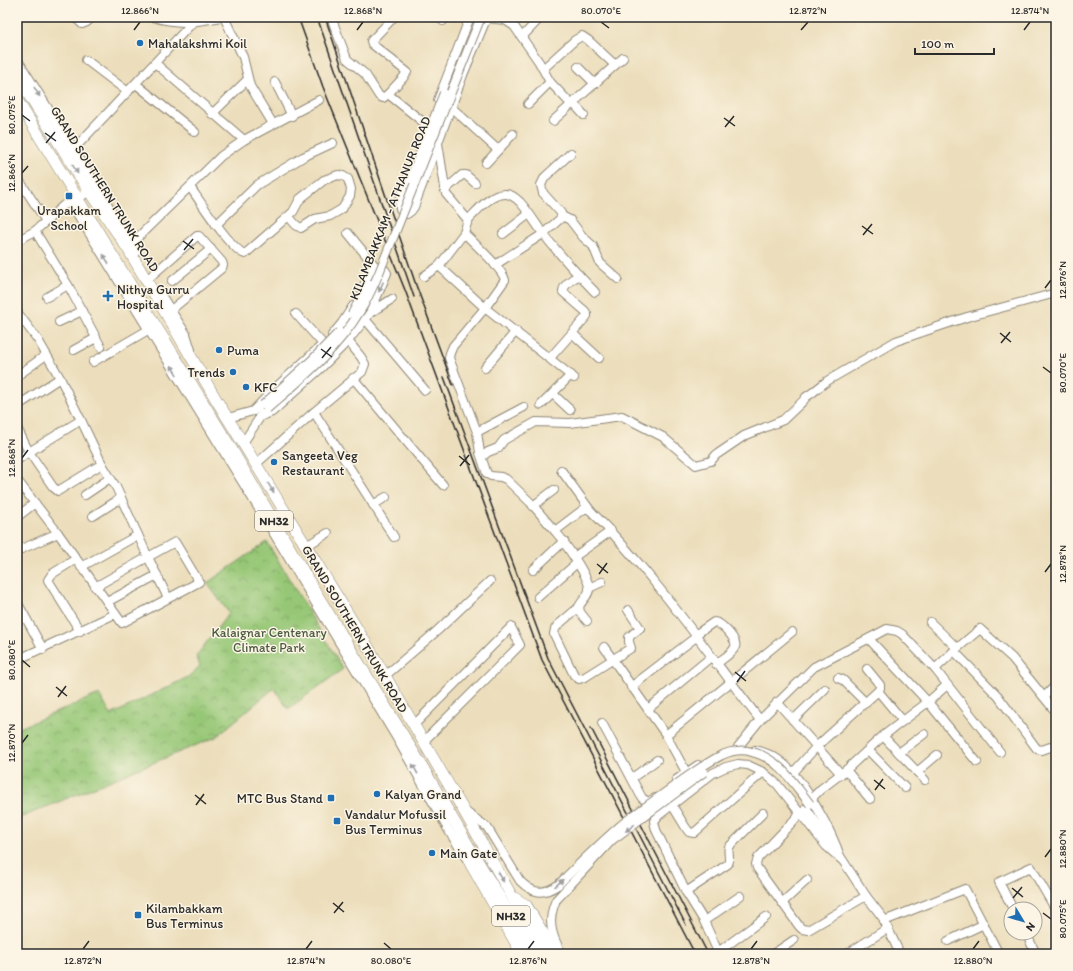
<svg xmlns="http://www.w3.org/2000/svg" width="1073" height="971" font-family="Itim,sans-serif">
	<defs>
		<pattern id="park-crowns" width="20" height="18" patternUnits="userSpaceOnUse"><rect width="20" height="18" fill="#96c776"/><path d="M2 6a3 3 0 1 1 6 0M12 15a3 3 0 1 1 6 0" fill="none" stroke="#7ba261"/></pattern>
	</defs>
	<rect width="100%" height="100%" fill="#fcf5e5"/>
	<filter id="ink" filterUnits="userSpaceOnUse"><feTurbulence type="fractalNoise" baseFrequency=".025" numOctaves="2"/><feDisplacementMap in="SourceGraphic" scale="8" xChannelSelector="R" yChannelSelector="G"/><feConvolveMatrix kernelMatrix="1 2 1 2 8 2 1 2 1" color-interpolation-filters="sRGB"/></filter>
	<filter id="wash" filterUnits="userSpaceOnUse"><feTurbulence type="fractalNoise" baseFrequency=".012" numOctaves="4" result="noise"/><feDisplacementMap in="SourceGraphic" scale="16" xChannelSelector="R" yChannelSelector="G"/><feGaussianBlur stdDeviation="0.9" result="paint"/><feColorMatrix in="noise" values="0 0 0 0 0 0 0 0 0 0 0 0 0 0 0 0 0 1.4 0 .05"/><feComposite in="paint" operator="in"/></filter>
	<g filter="url(#wash)">
		<rect width="100%" height="100%" fill="#ecdebc"/>
		<path fill="url(#park-crowns)" stroke="#607950" d="M267,542L343,669L288,709L274,688L216,737L17,819V729L99,694L111,715L188,677L200,666L196,656L229,613L207,583Z"/>
	</g>
	<g filter="url(#ink)">
		<g fill="none" stroke-linecap="round" stroke-linejoin="round">
			<defs>
				<g id="minor">
					<path d="M75,17L82,24L87,22L92,17"/>
					<path d="M153,17C179,25 195,22 221,17"/>
					<path d="M224,17L243,57L250,86L273,124"/>
					<path d="M331,17L347,59L365,74L379,96L383,98L388,94L428,126L432,133"/>
					<path d="M440,17L443,21"/>
					<path d="M487,18L505,20L514,26L539,62L550,82L571,104"/>
					<path d="M522,37L541,17"/>
					<path d="M17,59L98,188L136,253"/>
					<path d="M86,60L128,92"/>
					<path d="M155,63L244,140"/>
					<path d="M578,67L595,84"/>
					<path d="M543,69L575,40L582,36L588,40L615,65"/>
					<path d="M275,82L292,116"/>
					<path d="M136,84L195,132"/>
					<path d="M388,94L403,78L407,72L372,44L371,41L394,17"/>
					<path d="M438,100L470,17"/>
					<path d="M573,103L584,115"/>
					<path d="M528,104L550,82"/>
					<path d="M451,107L498,150"/>
					<path d="M212,114L248,79"/>
					<path d="M553,121L623,58"/>
					<path d="M69,152L73,150L193,22"/>
					<path d="M486,163L513,134"/>
					<path d="M410,170L399,202L400,209L407,214L411,211L414,207L463,75L487,17"/>
					<path d="M17,177L46,221"/>
					<path d="M190,187C200,201 231,250 245,254L293,212L300,199L324,180L338,175L343,176L348,179L351,189L350,196L342,209L330,216L315,219L301,228L296,225L289,217"/>
					<path d="M445,190L462,175H466L475,183"/>
					<path d="M70,202L262,514L399,742L449,831L468,861"/>
					<path d="M562,216L570,220L583,237L593,246L600,263L618,279"/>
					<path d="M468,220C477,211 490,194 505,194C511,194 516,198 520,202C529,212 536,224 544,235C560,255 577,274 595,292"/>
					<path d="M216,225L257,185L303,157L333,143"/>
					<path d="M35,231L68,285L101,347"/>
					<path d="M348,233L375,266"/>
					<path d="M464,233C473,242 503,269 505,280L485,308L453,346L450,353L449,358L477,432L480,453L487,474L491,476L501,477L506,479L530,502L555,531L584,509H588L590,510C653,573 705,649 760,720"/>
					<path d="M503,234L529,214"/>
					<path d="M17,241L35,231L64,205L78,199L89,191"/>
					<path d="M131,244L221,156L244,140L319,100"/>
					<path d="M495,265L543,234L561,218V213L543,193L541,185L545,177L571,153"/>
					<path d="M439,266L485,308L574,378"/>
					<path d="M424,276L439,266L464,233L468,220L446,194L438,143"/>
					<path d="M150,277L197,236H199L222,262L223,265L222,268L171,310"/>
					<path d="M172,281L211,249"/>
					<path d="M161,295L186,334L191,350"/>
					<path d="M47,297L68,285"/>
					<path d="M17,312L38,340L60,378L81,420L102,464L116,487L148,557L95,587"/>
					<path d="M370,313L392,299"/>
					<path d="M296,314L323,344"/>
					<path d="M365,319L425,390"/>
					<path d="M59,322L82,311"/>
					<path d="M572,333L599,358"/>
					<path d="M332,335L342,323L353,306"/>
					<path d="M74,350L96,338"/>
					<path d="M550,358L587,316V314L585,311L563,292C563,284 573,279 579,275"/>
					<path d="M93,362L148,330"/>
					<path d="M485,368L516,331"/>
					<path d="M17,376L46,355"/>
					<path d="M353,378L443,485"/>
					<path d="M553,394L570,410"/>
					<path d="M541,405L571,375"/>
					<path d="M17,406L60,378"/>
					<path d="M253,411L272,391L321,346"/>
					<path d="M314,412L394,537"/>
					<path d="M259,417L272,412L321,368L348,341L370,313L387,273L385,270L375,266L371,270L362,290"/>
					<path d="M228,418L253,411L258,408"/>
					<path d="M81,420L29,452L53,487L58,491L102,464"/>
					<path d="M17,428L29,452L17,460"/>
					<path d="M477,432L524,407"/>
					<path d="M243,443L262,414"/>
					<path d="M482,457L488,452L498,448L504,440L536,422L570,423L622,416L663,437L696,465L711,461L716,455L744,436L783,420L803,401L806,397L812,393L827,381L896,341L967,317L1056,293"/>
					<path d="M256,464L314,412L362,372L365,364L361,357L348,341"/>
					<path d="M561,470L590,510"/>
					<path d="M17,480L58,533L107,602L157,575"/>
					<path d="M85,495L110,478"/>
					<path d="M373,505L386,497"/>
					<path d="M533,506L554,490"/>
					<path d="M93,516L121,498"/>
					<path d="M17,517L35,503"/>
					<path d="M555,531C563,540 589,577 589,588C590,595 581,601 579,607L580,612L587,621"/>
					<path d="M306,546L328,533"/>
					<path d="M17,551L58,533"/>
					<path d="M574,557L611,531"/>
					<path d="M76,559L52,574L48,580L80,631"/>
					<path d="M81,567L138,535"/>
					<path d="M533,570L564,541"/>
					<path d="M589,588L602,582"/>
					<path d="M538,597L577,563"/>
					<path d="M17,602L43,649"/>
					<path d="M107,602L122,623L199,582L175,542L148,557L168,598"/>
					<path d="M579,607L558,625L555,629L554,634L574,675L579,679L585,677L631,648L629,642V637L640,628L628,610"/>
					<path d="M930,622L957,648"/>
					<path d="M695,635L714,622C721,622 738,640 735,647C732,654 722,659 716,664"/>
					<path d="M869,639L928,702L977,762"/>
					<path d="M604,647L666,735L686,772"/>
					<path d="M954,651L998,696L1037,749L1042,750L1056,745"/>
					<path d="M17,660L115,614"/>
					<path d="M935,669L1000,752"/>
					<path d="M385,676L438,630L490,581"/>
					<path d="M838,678L843,680L866,703"/>
					<path d="M631,687L696,637"/>
					<path d="M878,691L903,721"/>
					<path d="M1044,697L1056,685"/>
					<path d="M777,702L841,774"/>
					<path d="M648,709L711,657"/>
					<path d="M793,720L825,689"/>
					<path d="M602,723L642,798L648,802L655,798"/>
					<path d="M414,725L511,627L520,645L424,741"/>
					<path d="M666,735L792,632"/>
					<path d="M883,736L925,780"/>
					<path d="M738,747L760,720L814,667L887,629L897,631L902,634L935,669L954,651L980,629L1012,658L1056,712"/>
					<path d="M755,750C764,752 772,755 780,761C804,779 832,831 841,859"/>
					<path d="M868,750L905,788"/>
					<path d="M899,753L924,734"/>
					<path d="M846,770L870,799"/>
					<path d="M917,772L937,755"/>
					<path d="M792,774L817,746L878,691L880,688V685L867,669"/>
					<path d="M632,778L657,760"/>
					<path d="M676,780L698,765"/>
					<path d="M811,799L821,789L846,770L883,736L928,702L947,685"/>
					<path d="M672,805L686,828L689,832L694,833L763,772"/>
					<path d="M806,808L831,843"/>
					<path d="M466,812L487,827"/>
					<path d="M801,813L758,858L756,864L757,868L799,926L802,929L808,930L866,896"/>
					<path d="M840,856L866,896L883,918L900,954"/>
					<path d="M686,892L728,864C731,858 727,853 729,847L763,813"/>
					<path d="M556,900C547,920 551,935 562,954"/>
					<path d="M783,902L807,880"/>
					<path d="M1013,909L999,882L1031,867L1056,910"/>
					<path d="M704,921L740,896"/>
					<path d="M884,921L965,889L999,954"/>
					<path d="M1026,933L1036,954"/>
					<path d="M948,941L984,924"/>
					<path d="M718,952L766,917"/>
					<path d="M719,954L704,921L686,892L656,830L654,821L659,815L713,773L726,767L738,764L748,765L763,772L777,784L826,846L842,860"/>
					<path d="M773,954L794,940"/>
					<path d="M847,954L888,928"/>
				</g>
				<g id="highway">
					<path d="M17,76L89,191L128,249L217,401L370,650L464,811L520,911L546,954"/>
					<path d="M17,100L232,450L316,593L419,761L468,845L534,954"/>
					<path d="M468,848L470,863L522,954"/>
					<path d="M513,897L526,905L556,954"/>
				</g>
			</defs>
			<use href="#minor" stroke="#8c8474" stroke-width="10"/>
			<use href="#highway" stroke="#8c8474" stroke-width="12"/>
			<use href="#minor" stroke="#fff" stroke-width="8"/>
			<use href="#highway" stroke="#fff" stroke-width="11"/>
			<g stroke="#2b2b2b" stroke-width="1.5">
				<path d="M298,17L323,87L405,290L542,660L695,954"/>
				<path d="M317,17L414,297"/>
				<path d="M325,17L416,285L453,385"/>
				<path d="M444,377L548,658L686,925"/>
				<path d="M591,728L708,954"/>
			</g>
			<defs>
				<g id="minor-bridge">
					<path d="M410,179L444,93"/>
					<path d="M352,314L368,284"/>
					<path d="M263,405L312,360L339,332"/>
					<path d="M267,409C300,380 337,350 360,311C368,299 373,286 379,273L481,17"/>
					<path d="M487,827L520,881C533,894 543,895 558,885C578,865 598,845 620,826C632,816 646,807 659,797C679,783 700,766 722,755C731,751 743,749 752,752C779,758 794,784 810,804"/>
					<path d="M556,900L612,840L704,772"/>
				</g>
			</defs>
			<use href="#minor-bridge" stroke="#8c8474" stroke-width="10" stroke-linecap="butt"/>
			<use href="#minor-bridge" stroke="#fff" stroke-width="8"/>
		</g>
		<defs><path id="oneway-solid" d="M-6-.8H1V-3.2L6.5 0L1 3.2V.8H-6Z"/></defs>
		<g fill="#a0a0a0">
			<use href="#oneway-solid" transform="translate(37 92) rotate(59)"/>
			<use href="#oneway-solid" transform="translate(75 169) rotate(58)"/>
			<use href="#oneway-solid" transform="translate(106 259) rotate(-121)"/>
			<use href="#oneway-solid" transform="translate(381 287) rotate(114)"/>
			<use href="#oneway-solid" transform="translate(174 370) rotate(-122)"/>
			<use href="#oneway-solid" transform="translate(271 488) rotate(58)"/>
			<use href="#oneway-solid" transform="translate(415 769) rotate(-119)"/>
			<use href="#oneway-solid" transform="translate(630 828) rotate(143)"/>
			<use href="#oneway-solid" transform="translate(501 877) rotate(61)"/>
			<use href="#oneway-solid" transform="translate(559 883) rotate(-41)"/>
		</g>
	</g>
	<path fill="none" stroke="#2b2b2b" stroke-width="1.5" d="M601,22L609,28M134,30L140,22M357,30L363,22M801,30L808,22M1024,30L1030,22M22,115L30,121M724,118L735,126M725,127L734,116M45,133L56,141M46,143L55,132M22,173L28,166M862,226L873,234M863,235L872,224M183,241L194,249M184,250L193,239M1045,288L1051,280M1000,333L1011,342M1001,343L1010,332M321,349L332,357M322,358L331,347M1043,367L1051,373M459,456L470,465M22,458L28,450M460,466L469,455M597,564L608,573M1045,572L1051,564M599,574L607,563M22,660L30,667M735,672L746,681M737,682L745,671M56,687L67,696M58,697L66,686M22,743L28,735M874,780L885,789M875,790L883,779M195,795L206,804M196,805L204,794M1045,857L1051,849M1012,888L1023,897M1013,898L1022,887M333,903L344,912M334,913L343,902M1043,913L1051,919M384,943L391,949M83,949L89,941M306,949L312,941M528,949L534,941M751,949L757,941M973,949L979,941"/>
	<g fill="#1f6fb2" stroke="#fcf5e5" stroke-width="1.5">
		<circle cx="140" cy="43" r="4"/>
		<rect x="65" y="192" width="8" height="8" rx="2"/>
		<path d="M106 290h4v4h4v4h-4v4h-4v-4h-4v-4h4z"/>
		<circle cx="219" cy="350" r="4"/>
		<circle cx="233" cy="372" r="4"/>
		<circle cx="246" cy="387" r="4"/>
		<circle cx="274" cy="462" r="4"/>
		<circle cx="377" cy="794" r="4"/>
		<rect x="327" y="794" width="8" height="8" rx="2"/>
		<rect x="333" y="817" width="8" height="8" rx="2"/>
		<circle cx="432" cy="853" r="4"/>
		<rect x="134" y="911" width="8" height="8" rx="2"/>
	</g>
	<g text-anchor="middle" dominant-baseline="central" stroke-width="3" stroke-linejoin="round" paint-order="stroke">
		<g fill="#fcf5e5" stroke="#6a6863" stroke-width="1">
			<rect x="255" y="511" width="38" height="20" rx="3"/>
			<rect x="492" y="906" width="38" height="20" rx="3"/>
		</g>
		<g font-size="12" font-weight="bold" fill="#2b2b2b">
			<text x="274" y="521">NH32</text>
			<text x="511" y="916">NH32</text>
		</g>
		<g font-size="13" fill="#2b2b2b" stroke="#fcf5e5" text-anchor="start">
			<text x="148" y="43">Mahalakshmi Koil</text>
			<text x="69" y="210" text-anchor="middle">Urapakkam<tspan x="69" dy="15">School</tspan></text>
			<text x="117" y="289">Nithya Gurru<tspan x="117" dy="15">Hospital</tspan></text>
			<text x="227" y="350">Puma</text>
			<text x="225" y="372" text-anchor="end">Trends</text>
			<text x="254" y="387">KFC</text>
			<text x="282" y="455">Sangeeta Veg<tspan x="282" dy="15">Restaurant</tspan></text>
			<text x="385" y="794">Kalyan Grand</text>
			<text x="323" y="798" text-anchor="end">MTC Bus Stand</text>
			<text x="345" y="814">Vandalur Mofussil<tspan x="345" dy="15">Bus Terminus</tspan></text>
			<text x="440" y="853">Main Gate</text>
			<text x="146" y="908">Kilambakkam<tspan x="146" dy="15">Bus Terminus</tspan></text>
		</g>
		<g font-size="13" fill="#2b2b2b" stroke="#fcf5e5">
			<text transform="translate(105 189) rotate(58)">GRAND SOUTHERN TRUNK ROAD</text>
			<text transform="translate(390 208) rotate(-68)">KILAMBAKKAM - ATHANUR ROAD</text>
			<text transform="translate(355 629) rotate(59)">GRAND SOUTHERN TRUNK ROAD</text>
		</g>
		<g font-size="13" fill="#4b5a42" stroke="#fcf5e5">
			<text x="269" y="632">Kalaignar Centenary<tspan x="269" dy="15">Climate Park</tspan></text>
		</g>
	</g>
	<rect width="1073" height="971" fill="none" stroke="#fcf5e5" stroke-width="44"/>
	<g transform="translate(1023 921) rotate(128)"><circle r="19" fill="#fcf5e5" stroke="#a8a49b"/>
	<path d="M0-3L7 15L0 10L-7 15Z" fill="#1f6fb2"/>
	<text y="-6" font-size="11" font-weight="bold" text-anchor="middle" fill="#2b2b2b">N</text>
	</g>
	<path d="M915 48v6h79v-6" fill="none" stroke="#2b2b2b" stroke-width="2"/>
	<text x="921" y="48" font-size="12" fill="#2b2b2b" stroke="#fcf5e5" stroke-width="3" paint-order="stroke">100 m</text>
	<rect x="22" y="22" width="1029" height="927" fill="none" stroke="#2b2b2b" stroke-width="1.5"/>
	<g font-size="10" text-anchor="middle" fill="#2b2b2b">
		<text x="140" y="14">12.866°N</text>
		<text x="363" y="14">12.868°N</text>
		<text x="601" y="14">80.070°E</text>
		<text x="808" y="14">12.872°N</text>
		<text x="1030" y="14">12.874°N</text>
		<text transform="translate(11 115) rotate(-90)" y="4">80.075°E</text>
		<text transform="translate(11 173) rotate(-90)" y="4">12.866°N</text>
		<text transform="translate(1062 280) rotate(-90)" y="4">12.876°N</text>
		<text transform="translate(1062 373) rotate(-90)" y="4">80.070°E</text>
		<text transform="translate(11 458) rotate(-90)" y="4">12.868°N</text>
		<text transform="translate(1062 564) rotate(-90)" y="4">12.878°N</text>
		<text transform="translate(11 660) rotate(-90)" y="4">80.080°E</text>
		<text transform="translate(11 743) rotate(-90)" y="4">12.870°N</text>
		<text transform="translate(1062 849) rotate(-90)" y="4">12.880°N</text>
		<text transform="translate(1062 919) rotate(-90)" y="4">80.075°E</text>
		<text x="83" y="964">12.872°N</text>
		<text x="306" y="964">12.874°N</text>
		<text x="391" y="964">80.080°E</text>
		<text x="528" y="964">12.876°N</text>
		<text x="751" y="964">12.878°N</text>
		<text x="973" y="964">12.880°N</text>
	</g>
</svg>
